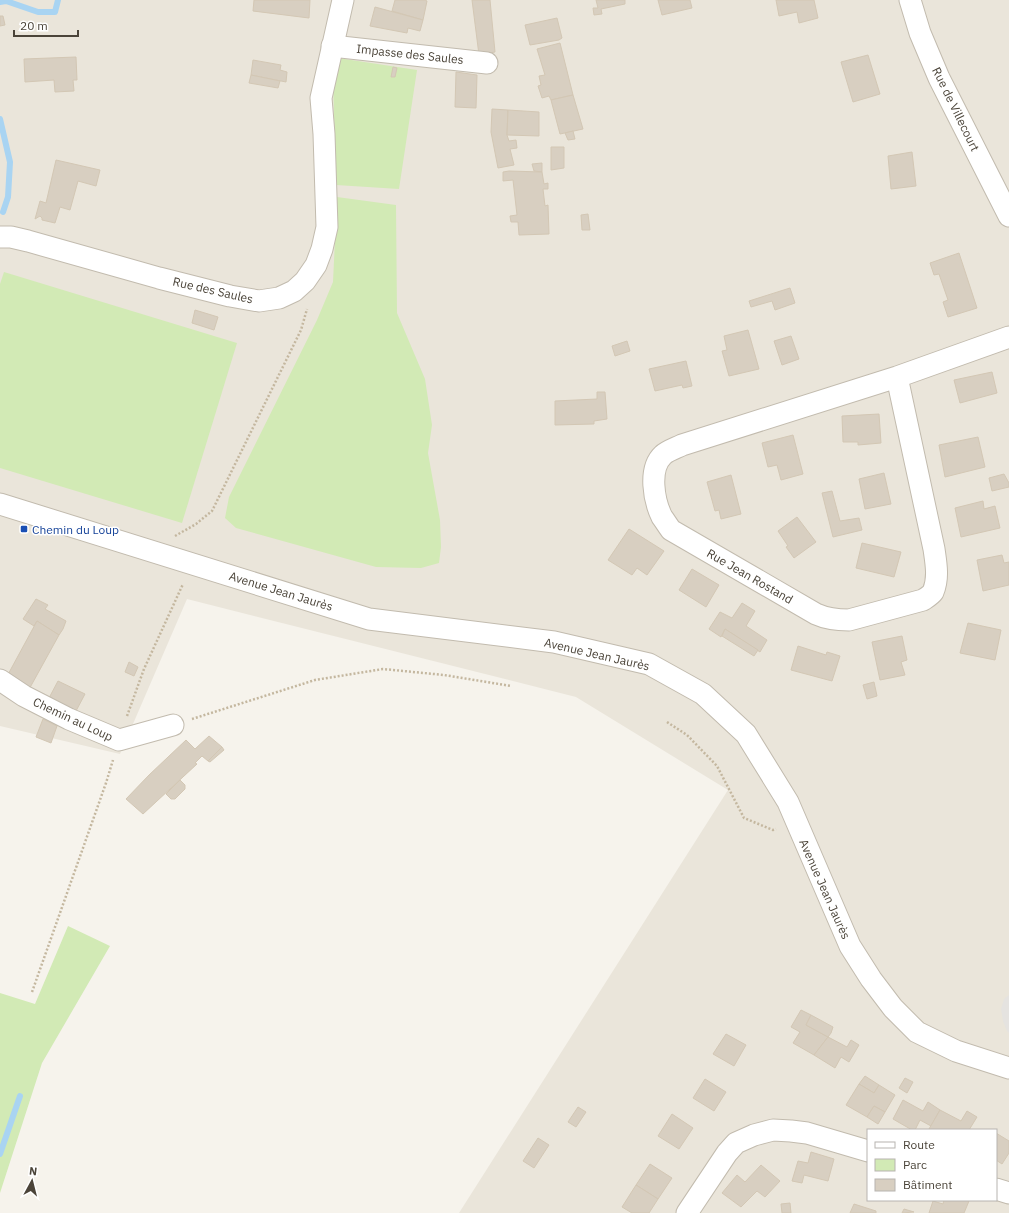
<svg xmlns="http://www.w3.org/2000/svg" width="1009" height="1213" font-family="'IBM Plex Sans',sans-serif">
	<rect width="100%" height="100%" fill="#f6f3ec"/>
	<path fill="#eae5da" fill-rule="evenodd" d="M0,0H1009V1213H459L728,790L576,697L187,599L120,754L0,726ZM868,1130H996V1200H868Z"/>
	<g fill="#d2eab5">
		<path d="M338,58L417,70L399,189L336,185L333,78Z"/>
		<path d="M337,197L396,205L397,313L425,379L432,425L428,453L440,520L441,547L439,563L421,568L376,567L236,528L225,518L229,497L317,320L333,282Z"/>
		<path d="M4,272L237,343L182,523L0,468V284Z"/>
		<path d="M68,926L110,946L42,1063L0,1193V993L35,1004Z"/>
	</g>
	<path fill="#e5e3e0" d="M1009,995V1033L1007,1031L1003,1021L1001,1009L1004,999Z"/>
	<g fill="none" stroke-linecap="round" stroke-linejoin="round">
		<g stroke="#a9d4f2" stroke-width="6">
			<path d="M0,2L6,1L38,12H55L58,0"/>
			<path d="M0,119L10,162L8,197L3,212"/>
			<path d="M0,1154L20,1096"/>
		</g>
	</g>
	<g fill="#d8cfc1" stroke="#d3c7b4">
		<path d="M254,0H310L309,18L253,11Z"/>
		<path d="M395,0H425L427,1L423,20L392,11Z"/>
		<path d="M472,0H490L495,52L479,55Z"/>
		<path d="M596,0H625V4L601,9L602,14L594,15L593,8H598Z"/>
		<path d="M658,0H690L692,8L662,15Z"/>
		<path d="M776,0H814L818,18L799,23L797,12L779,16Z"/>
		<path d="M375,7L423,20L420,31L408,28L407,33L370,26Z"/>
		<path d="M0,16H3L5,25L0,26Z"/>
		<path d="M557,18L562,38L559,40L530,45L525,25Z"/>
		<path d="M560,43L573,95L551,100L549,96L542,98L538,86L541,85L539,76L545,75L537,49Z"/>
		<path d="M868,55L880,94L853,102L841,62Z"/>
		<path d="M76,57L77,80H73L74,91L55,92L54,80L25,82L24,59Z"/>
		<path d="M253,60L281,65L280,70L287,72L286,82L251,75Z"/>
		<path d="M393,67L397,68L395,77H391Z"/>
		<path d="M456,72L477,75L476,108L455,107Z"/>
		<path d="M251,75L280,81L278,88L249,83Z"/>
		<path d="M573,95L583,129L560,134L551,100Z"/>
		<path d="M492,109L508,110L507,135L509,141L516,140L517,148L510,149L514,165L498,168L491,132Z"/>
		<path d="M508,110L539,112V136L507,135Z"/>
		<path d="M573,131L575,139L568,140L565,133Z"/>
		<path d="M551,147H564V168L551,170Z"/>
		<path d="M912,152L916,186L891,189L888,156Z"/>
		<path d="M56,160L100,170L96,186L78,181L70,210L60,207L55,223L42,220V218L40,216L35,219L40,201L46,203Z"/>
		<path d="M542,163V172L534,171L532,164Z"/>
		<path d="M509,171L542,172L544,184L548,183V189H543L545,206L548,205L549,234L519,235L518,222H511L510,216L517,215L513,180L503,181V172Z"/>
		<path d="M588,214L590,230H582L581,215Z"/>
		<path d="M959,253L977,308L948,317L943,302L948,300L939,274L934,275L930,263Z"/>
		<path d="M790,288L795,303L775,310L772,301L751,307L749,301Z"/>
		<path d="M195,310L218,317L214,330L192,323Z"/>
		<path d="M748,330L759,369L729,376L722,351L727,350L724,336Z"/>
		<path d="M791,336L799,359L782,365L774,341Z"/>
		<path d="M627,341L630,351L615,356L612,346Z"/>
		<path d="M686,361L692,386L683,388L682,385L655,391L649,369Z"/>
		<path d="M992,372L997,393L960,403L954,380Z"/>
		<path d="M597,392H605L607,419L594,421V424L555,425V401L597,399Z"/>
		<path d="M879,414L881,443L858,445V442H843L842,416Z"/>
		<path d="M793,435L803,474L781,480L777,465L768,467L762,443Z"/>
		<path d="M978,437L985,467L945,477L939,445Z"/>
		<path d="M884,473L891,504L865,509L859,479Z"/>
		<path d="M1004,474L1009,483V487L992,491L989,478Z"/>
		<path d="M731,475L741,514L721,519L719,510L715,511L707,482Z"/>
		<path d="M832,491L840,521L859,518L862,530L833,537L822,493Z"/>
		<path d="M983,501L984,509L995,506L1000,528L961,537L955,508Z"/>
		<path d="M797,517L816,542L794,558L786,547L788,546L778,531Z"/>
		<path d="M629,529L664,551L647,575L637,568L632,575L608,560Z"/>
		<path d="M862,543L901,552L894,577L856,568Z"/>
		<path d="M1002,555L1004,563L1009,562V585L983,591L977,560Z"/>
		<path d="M692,569L719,585L706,607L679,590Z"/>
		<path d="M36,599L48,605L45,609L66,621L63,629L59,635L37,621L34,626L23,619Z"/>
		<path d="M742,603L755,611L746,626L767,640L760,652L725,629L721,637L709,629L720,612L732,618Z"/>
		<path d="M37,621L59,635L27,693L5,680Z"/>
		<path d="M968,623L1001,630L995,660L960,653Z"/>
		<path d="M725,629L758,650L754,656L722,636Z"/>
		<path d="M902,636L907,660L901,662L905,675L880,680L872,642Z"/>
		<path d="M798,646L826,655L827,652L840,656L832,681L791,670Z"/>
		<path d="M129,662L138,667L134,676L125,672Z"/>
		<path d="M58,681L85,694L76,711L49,698Z"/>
		<path d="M874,682L877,696L867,699L863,685Z"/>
		<path d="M43,719L57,726L51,743L36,737Z"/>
		<path d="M209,736L222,747L208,761L202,756L195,763L197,764L143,814L126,799L149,775L186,740L195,749Z"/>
		<path d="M222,747L224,750L210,762L208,761Z"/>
		<path d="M180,780L185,785V789L175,799H171L166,794Z"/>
		<path d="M801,1010L811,1015L806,1025L828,1037L814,1055L793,1043L800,1032L791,1027Z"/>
		<path d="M811,1015L833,1027L831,1033L828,1037L806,1025Z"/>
		<path d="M726,1034L746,1045L734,1066L713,1054Z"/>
		<path d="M828,1037L847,1047L851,1040L859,1045L849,1062L841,1057L835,1068L814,1055Z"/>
		<path d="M865,1076L879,1085L874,1093L859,1084Z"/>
		<path d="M905,1078L913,1082L907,1093L899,1088Z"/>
		<path d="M705,1079L726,1092L714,1111L693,1098Z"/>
		<path d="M859,1084L874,1093L879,1085L895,1095L885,1112L874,1106L867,1117L846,1105Z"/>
		<path d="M903,1100L923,1111L928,1102L940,1110L931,1126L920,1120L915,1130H912L893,1119Z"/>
		<path d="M874,1106L885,1112L878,1124L867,1117Z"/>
		<path d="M578,1107L586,1112L576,1127L568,1122Z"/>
		<path d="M940,1110L961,1121L967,1111L977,1117L969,1130H930L929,1129Z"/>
		<path d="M672,1114L693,1128L679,1149L658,1136Z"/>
		<path d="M996,1133L1009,1141V1153L1002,1164L996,1160Z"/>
		<path d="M538,1138L549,1145L534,1168L523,1161Z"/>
		<path d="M811,1152L834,1159L828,1181L804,1175L802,1183L792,1181L798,1161L808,1163Z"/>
		<path d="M650,1164L672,1178L658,1199L636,1185Z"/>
		<path d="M761,1165L780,1181L765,1197L757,1191L741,1207L722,1193L737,1175L745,1182Z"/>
		<path d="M636,1185L658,1199L649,1213H632L622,1207Z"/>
		<path d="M944,1200H966L969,1201L964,1213H929L933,1201L943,1204Z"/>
		<path d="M790,1203L791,1213H782L781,1204Z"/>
		<path d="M854,1204L876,1211V1213H850Z"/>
		<path d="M904,1209L914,1212L902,1213Z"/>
	</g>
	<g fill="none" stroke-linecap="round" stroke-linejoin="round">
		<defs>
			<g id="minor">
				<path d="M910,0L920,33L939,78L1009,216"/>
				<path d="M332,46L487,63"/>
				<path d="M0,237H11L28,241L159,278L230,296L259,301L279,298L294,291L305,281L316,265L322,249L327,227L324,134L321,98L343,0"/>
				<path d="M897,377L934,549C936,563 939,578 933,592C931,595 926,598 923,600L849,620C837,620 827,619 816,614L671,530C668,526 665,521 662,517C654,501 648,469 663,455C667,451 676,448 682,445L897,377L1009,337"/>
				<path d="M0,504L369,619L554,642L649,664L703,694L746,734L788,802L850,946L871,979L893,1008L917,1032L956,1051L1009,1068"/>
				<path d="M0,680L24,696L69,719L119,740L173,725"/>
				<path d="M996,1189L1009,1193"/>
				<path d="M687,1213L727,1153L736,1143L754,1135L773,1130L791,1131L807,1133L868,1151"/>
			</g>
		</defs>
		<use href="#minor" stroke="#c2bbae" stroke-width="23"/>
		<g stroke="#c4b79f" stroke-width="2.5" stroke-dasharray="2 2" stroke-linecap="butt">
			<path d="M175,536L196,524L212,511L301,330L307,309"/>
			<path d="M127,716L144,669L183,584"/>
			<path d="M192,719L315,680L383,669L444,675L511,686"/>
			<path d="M667,722L687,735L717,766L744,818L773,830L776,829"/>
			<path d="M32,992L106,783L113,760"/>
		</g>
		<use href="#minor" stroke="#fff" stroke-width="21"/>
	</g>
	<rect fill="#1a4fb4" stroke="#fff" stroke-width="1.5" x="20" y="525" width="8" height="8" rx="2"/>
	<g text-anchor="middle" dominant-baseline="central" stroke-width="3" stroke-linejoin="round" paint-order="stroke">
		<g font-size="12" fill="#4b4439" stroke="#fff">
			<text transform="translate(410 54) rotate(6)">Impasse des Saules</text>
			<text transform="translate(956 109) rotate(64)">Rue de Villecourt</text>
			<text transform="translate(213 290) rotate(13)">Rue des Saules</text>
			<text transform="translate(750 576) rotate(30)">Rue Jean Rostand</text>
			<text transform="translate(281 591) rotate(17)">Avenue Jean Jaurès</text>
			<text transform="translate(597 654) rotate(13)">Avenue Jean Jaurès</text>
			<text transform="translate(73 719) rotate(25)">Chemin au Loup</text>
			<text transform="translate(825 889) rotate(66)">Avenue Jean Jaurès</text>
		</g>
		<g font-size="12" fill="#164399" stroke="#fff" text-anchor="start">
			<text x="32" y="529">Chemin du Loup</text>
		</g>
	</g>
	<rect x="867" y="1129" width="130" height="72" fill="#ffffff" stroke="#b7b4b0"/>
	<rect x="875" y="1142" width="20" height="6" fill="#ffffff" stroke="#b7b4b0"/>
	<text x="903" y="1149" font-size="12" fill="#4b4439">Route</text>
	<rect x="875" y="1159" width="20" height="12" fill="#d2eab5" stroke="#b7b4b0"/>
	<text x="903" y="1169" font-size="12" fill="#4b4439">Parc</text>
	<rect x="875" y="1179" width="20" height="12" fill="#d8cfc1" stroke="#b7b4b0"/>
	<text x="903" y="1189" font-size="12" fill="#4b4439">Bâtiment</text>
	<g transform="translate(32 1181) rotate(7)" stroke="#ffffff" stroke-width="3" paint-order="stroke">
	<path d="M0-3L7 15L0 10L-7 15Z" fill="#4b4439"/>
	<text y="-6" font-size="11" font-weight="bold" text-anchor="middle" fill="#4b4439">N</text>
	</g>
	<path d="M14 30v6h64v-6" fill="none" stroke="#4b4439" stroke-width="2"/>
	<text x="20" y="30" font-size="12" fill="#4b4439" stroke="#ffffff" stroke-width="3" paint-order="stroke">20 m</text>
</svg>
